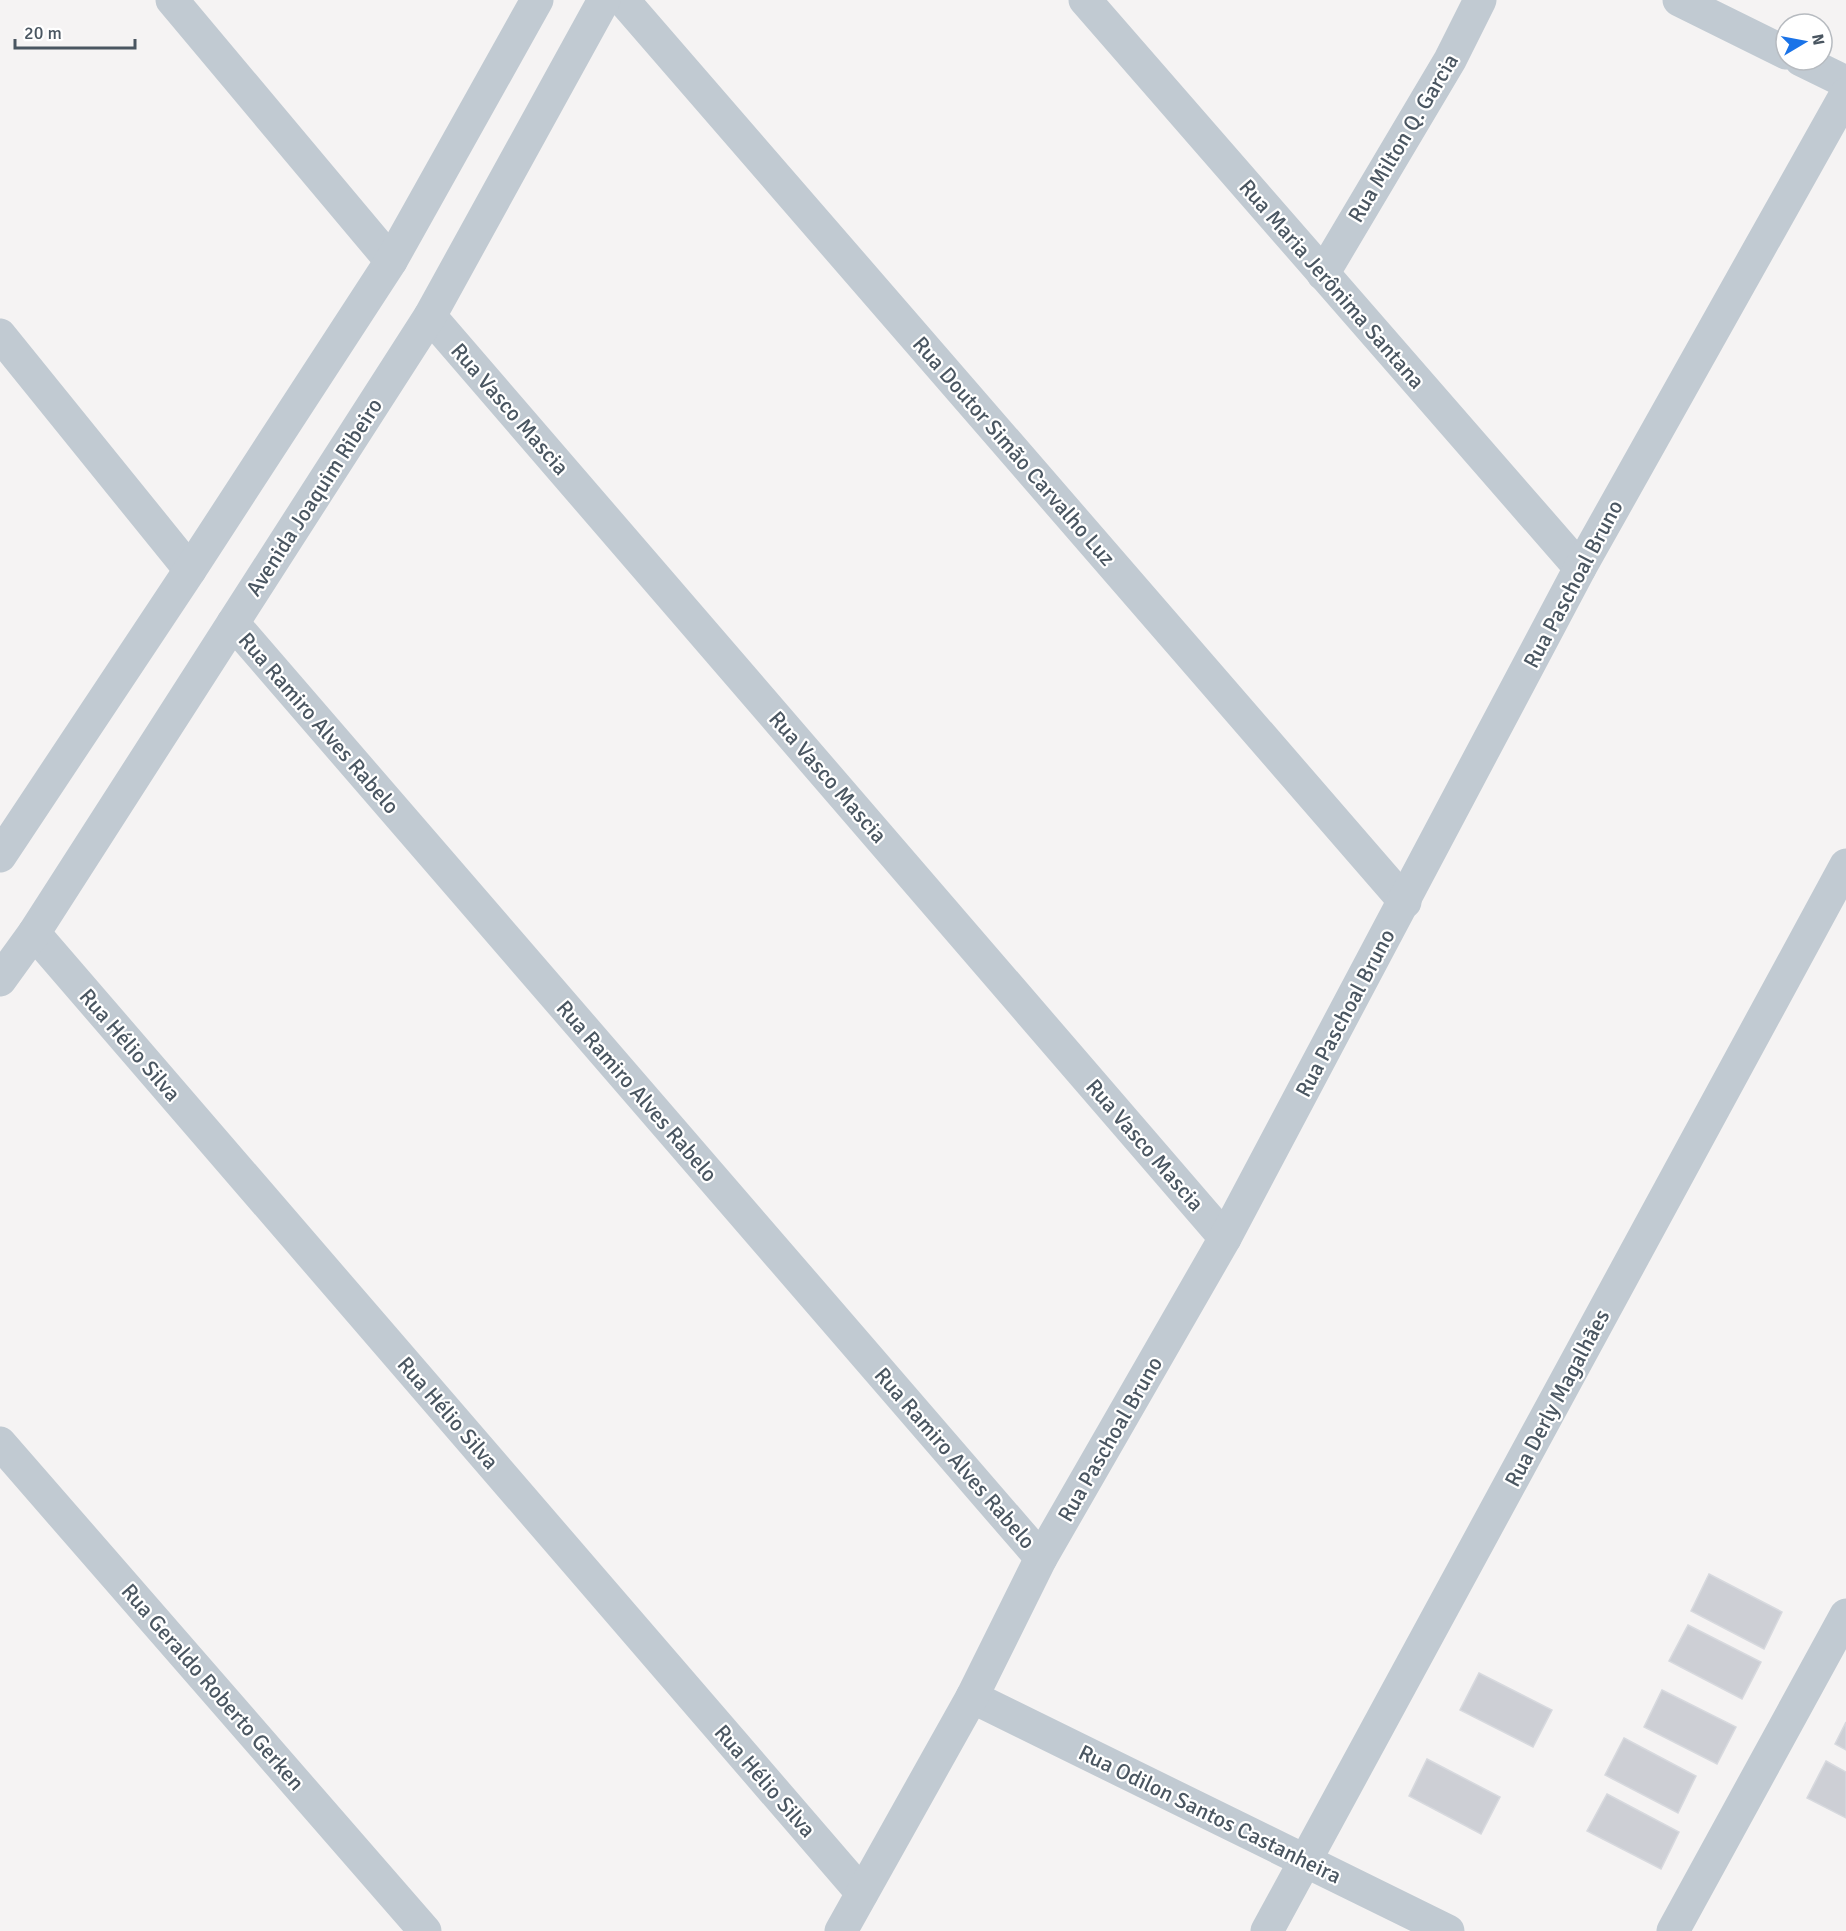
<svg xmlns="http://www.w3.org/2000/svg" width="1846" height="1931" font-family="Signika,sans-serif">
	<rect width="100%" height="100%" fill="#f5f3f3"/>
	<g fill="#cdcfd5" stroke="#d7d9de" stroke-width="1.5">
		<path d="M1709,1574L1782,1612L1764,1649L1691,1611Z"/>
		<path d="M1688,1625L1761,1662L1742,1699L1669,1661Z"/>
		<path d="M1479,1673L1552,1710L1533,1747L1460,1710Z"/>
		<path d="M1662,1690L1736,1727L1717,1764L1644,1727Z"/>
		<path d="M1846,1722V1750L1835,1744Z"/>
		<path d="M1624,1738L1696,1776L1678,1813L1605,1775Z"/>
		<path d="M1427,1759L1500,1797L1481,1834L1409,1796Z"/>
		<path d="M1826,1761L1846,1772V1818L1807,1798Z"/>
		<path d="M1607,1794L1679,1832L1661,1869L1587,1831Z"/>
	</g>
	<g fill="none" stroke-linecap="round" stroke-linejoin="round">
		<g stroke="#c1cad2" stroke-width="33">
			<path d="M172,0L391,261"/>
			<path d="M623,0L1405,902"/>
			<path d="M1085,0L1580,568"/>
			<path d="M1679,0L1786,53"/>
			<path d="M1801,60L1846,82"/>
			<path d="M1323,274L1450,60L1480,0"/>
			<path d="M430,316L1225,1238"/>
			<path d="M0,335L190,570"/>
			<path d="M233,623L1041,1558"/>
			<path d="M0,856L190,570L391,261L537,0"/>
			<path d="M34,933L862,1893"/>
			<path d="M0,980L34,933L430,316L604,0"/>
			<path d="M0,1443L425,1931"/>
			<path d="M972,1697L1448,1931"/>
			<path d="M841,1931L972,1697L1041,1558L1225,1238L1580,568L1846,94"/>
			<path d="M1267,1931L1846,865"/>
			<path d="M1673,1931L1846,1615"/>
		</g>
	</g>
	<g text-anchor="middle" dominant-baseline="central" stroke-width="4.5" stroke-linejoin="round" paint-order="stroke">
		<g font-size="22" fill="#4a5661" stroke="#fff">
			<text transform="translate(1403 138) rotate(-59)">Rua Milton Q. Garcia</text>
			<text transform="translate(1332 284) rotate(49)">Rua Maria Jerônima Santana</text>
			<text transform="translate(510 409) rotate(49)">Rua Vasco Mascia</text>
			<text transform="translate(1014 451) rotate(49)">Rua Doutor Simão Carvalho Luz</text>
			<text transform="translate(314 497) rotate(-57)">Avenida Joaquim Ribeiro</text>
			<text transform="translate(1573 584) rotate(-62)">Rua Paschoal Bruno</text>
			<text transform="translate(319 723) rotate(49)">Rua Ramiro Alves Rabelo</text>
			<text transform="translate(828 777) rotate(49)">Rua Vasco Mascia</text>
			<text transform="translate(1345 1013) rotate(-62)">Rua Paschoal Bruno</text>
			<text transform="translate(130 1045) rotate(49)">Rua Hélio Silva</text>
			<text transform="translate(637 1091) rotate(49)">Rua Ramiro Alves Rabelo</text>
			<text transform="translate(1145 1145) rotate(49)">Rua Vasco Mascia</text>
			<text transform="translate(1557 1398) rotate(-62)">Rua Derly Magalhães</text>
			<text transform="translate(448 1413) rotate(49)">Rua Hélio Silva</text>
			<text transform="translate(1110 1439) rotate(-60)">Rua Paschoal Bruno</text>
			<text transform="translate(955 1458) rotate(49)">Rua Ramiro Alves Rabelo</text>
			<text transform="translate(213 1687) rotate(49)">Rua Geraldo Roberto Gerken</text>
			<text transform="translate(765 1781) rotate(49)">Rua Hélio Silva</text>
			<text transform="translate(1210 1814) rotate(26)">Rua Odilon Santos Castanheira</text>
		</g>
	</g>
	<g transform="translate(1804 42) rotate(80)"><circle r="28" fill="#ffffff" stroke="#b7bbc0" stroke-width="1.5"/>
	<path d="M0-4.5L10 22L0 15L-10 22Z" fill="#1a73e8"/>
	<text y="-9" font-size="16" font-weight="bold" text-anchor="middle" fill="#4a5661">N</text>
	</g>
	<path d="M15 39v9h120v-9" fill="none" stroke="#4a5661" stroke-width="3"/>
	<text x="24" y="39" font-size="18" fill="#4a5661" stroke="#ffffff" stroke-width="4.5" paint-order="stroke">20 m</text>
</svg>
